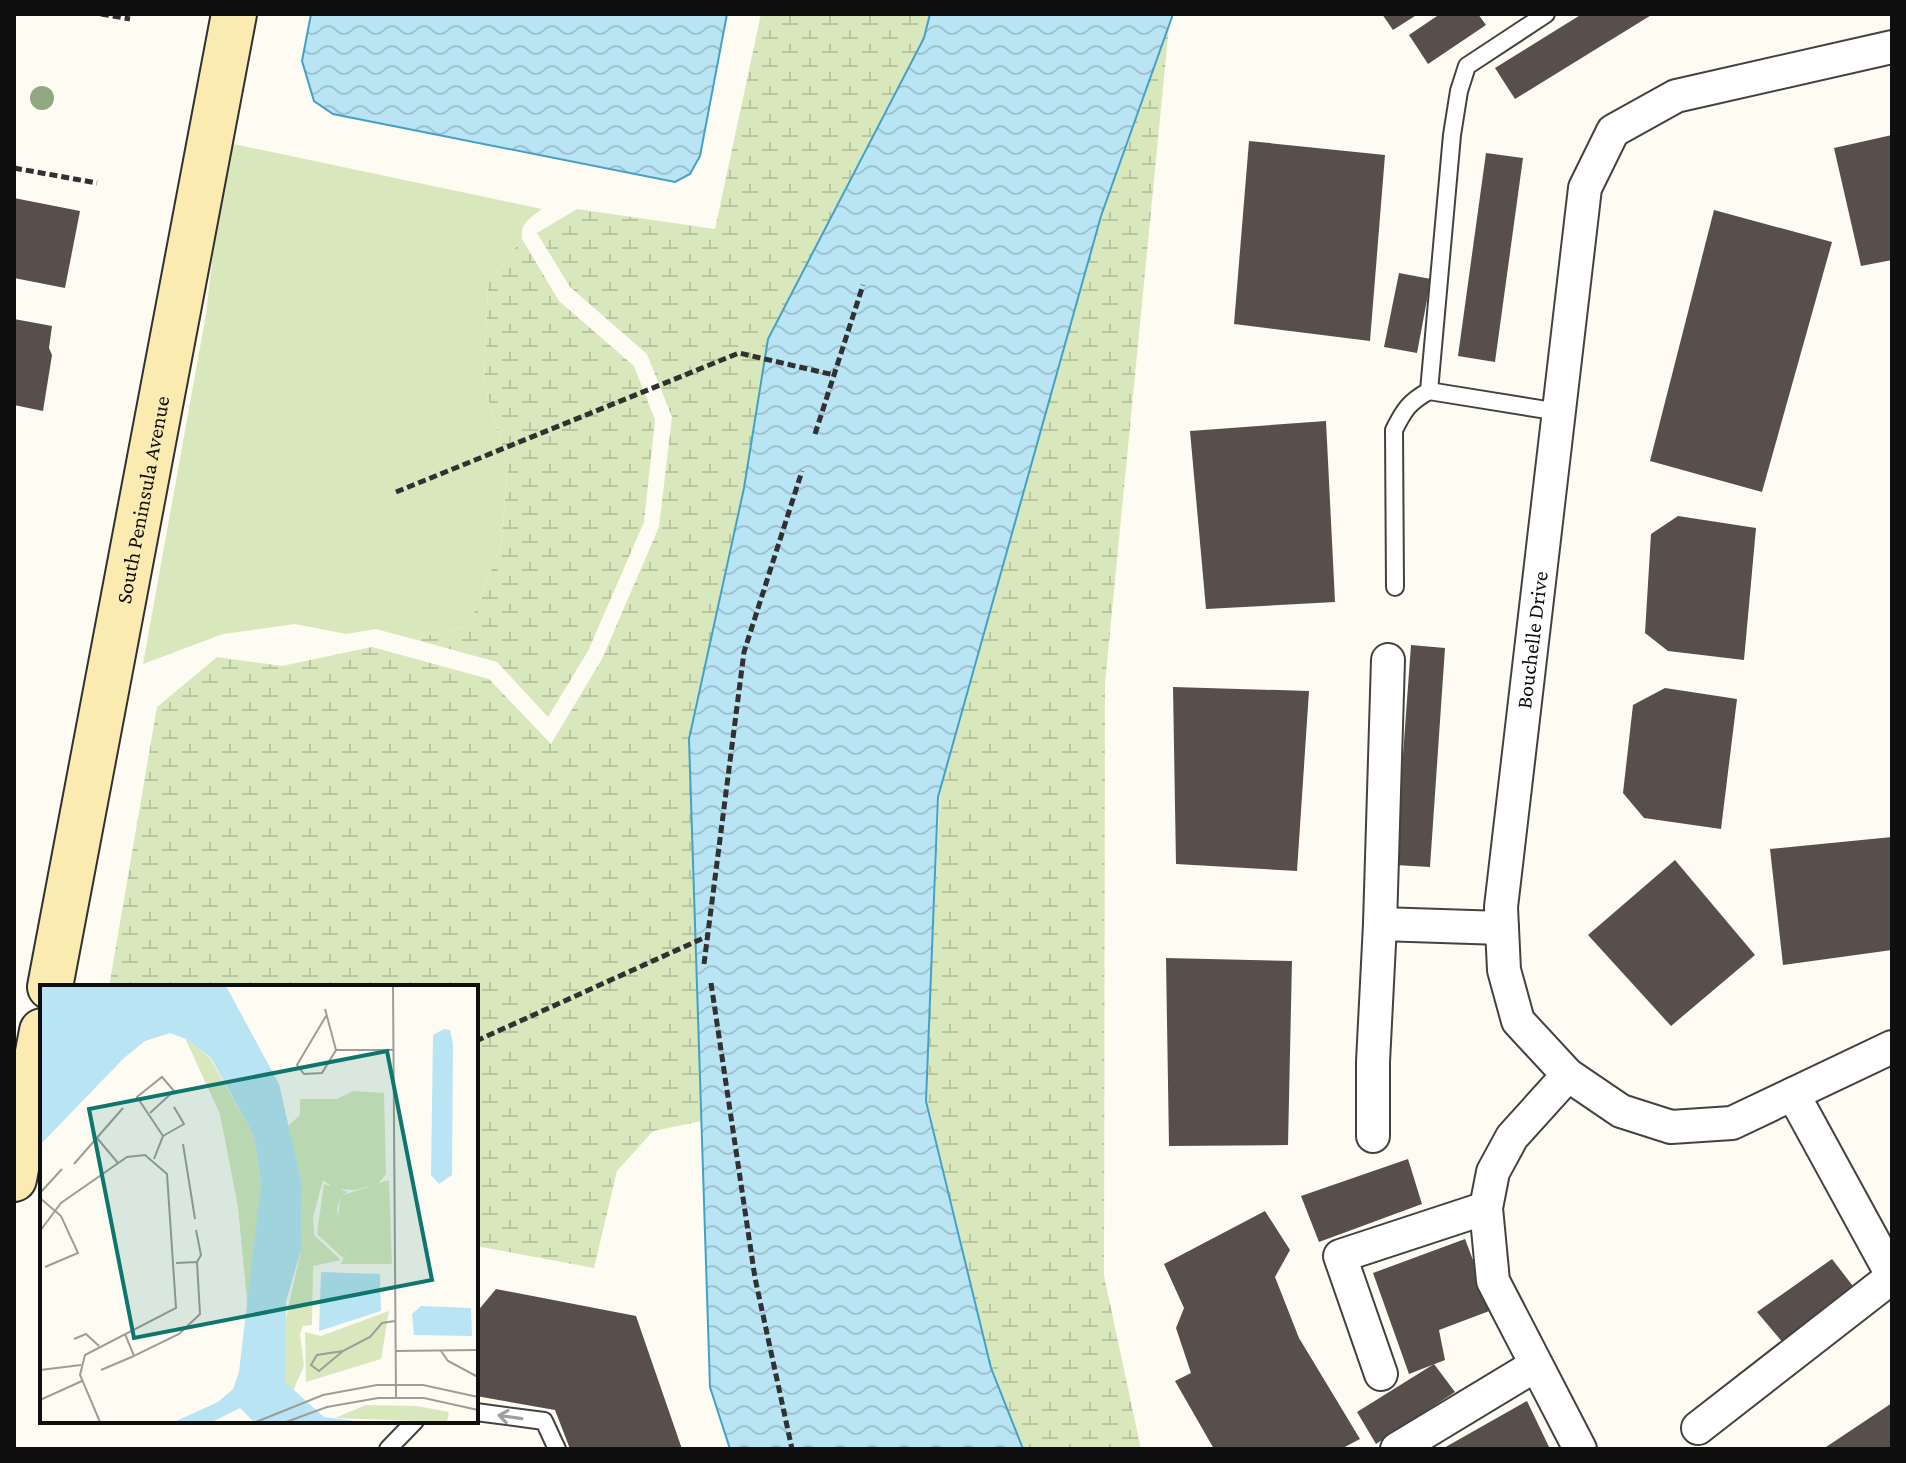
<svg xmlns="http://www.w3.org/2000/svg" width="1906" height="1463" font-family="'Crimson Pro',serif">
	<defs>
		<pattern id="wetland-marsh" width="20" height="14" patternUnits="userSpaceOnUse" patternTransform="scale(2)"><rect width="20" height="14" fill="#d8e8bc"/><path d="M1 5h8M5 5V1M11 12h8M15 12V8" fill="none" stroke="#b8c6a0"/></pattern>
		<pattern id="water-waves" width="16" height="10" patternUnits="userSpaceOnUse" patternTransform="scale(2)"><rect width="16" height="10" fill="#b9e4f4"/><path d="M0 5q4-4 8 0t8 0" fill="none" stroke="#9ec2d0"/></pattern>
	</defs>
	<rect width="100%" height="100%" fill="#fefbf2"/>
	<path fill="#d8e8bc" d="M229,143L542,209C530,218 520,223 522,239L488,283L484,384L508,468L501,545L469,626L413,639L376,629L346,634L295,624L223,634L143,664L206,314L222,176Z"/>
	<g fill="url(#wetland-marsh)">
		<path d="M761,14H930L924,38L768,339L744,488L689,739L702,1121L653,1131L617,1171L594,1268L476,1246V987H109L157,707L217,657L282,666L372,647L489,679L551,744L602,659L659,527L672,417L647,354L570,287L537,233L577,209L715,229Z"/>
		<path d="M1169,26L1105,683L1104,1276L1141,1449H1024L992,1371L926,1096L940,787L1101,216Z"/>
		<path d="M522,239L559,301L634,366L655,420L644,522L588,651L548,717L497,662L413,639L469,626L501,545L508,468L484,384L488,283Z"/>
	</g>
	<g fill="url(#water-waves)" stroke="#43a1c8" stroke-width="2">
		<path d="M311,14H727L700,156L690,174L675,182L333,114L314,101L302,61Z"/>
		<path d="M930,14H1173L1101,216L938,797L926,1101L991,1368L1023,1449H730L710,1387L689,739L744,488L768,339L924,38Z"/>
	</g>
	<g fill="#584f4c">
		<path d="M1382,14H1418L1393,30Z"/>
		<path d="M1440,14H1478L1486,25L1428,64L1409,35Z"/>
		<path d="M1582,14H1653L1515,99L1495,68Z"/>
		<path d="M1892,135V260L1861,266L1834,148Z"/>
		<path d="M1249,141L1385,155L1370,341L1234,324Z"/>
		<path d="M1486,153L1523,158L1495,362L1458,356Z"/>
		<path d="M14,198L80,211L65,288L14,278Z"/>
		<path d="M1714,210L1832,242L1762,492L1650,461Z"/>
		<path d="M1399,273L1431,279L1417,353L1384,347Z"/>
		<path d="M14,319L52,326L49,348L52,355L43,411L14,405Z"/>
		<path d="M1326,421L1335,602L1206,609L1190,431Z"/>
		<path d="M1678,516L1756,528L1744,660L1668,651L1645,633L1651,534Z"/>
		<path d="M1411,645L1445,648L1430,867L1395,865Z"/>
		<path d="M1173,687L1309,691L1297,871L1176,864Z"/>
		<path d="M1665,688L1737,699L1721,829L1644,818L1623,793L1633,705Z"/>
		<path d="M1892,837V950L1783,965L1770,849Z"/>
		<path d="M1675,860L1755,955L1671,1026L1588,935Z"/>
		<path d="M1166,958L1292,961L1288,1145L1169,1146Z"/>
		<path d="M1408,1159L1422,1204L1319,1242L1301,1196Z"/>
		<path d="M1265,1211L1290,1250L1275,1277L1299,1338L1360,1439L1341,1449H1214L1175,1381L1191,1373L1176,1328L1184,1308L1164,1264Z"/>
		<path d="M1465,1239L1492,1310L1439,1330L1445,1360L1409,1374L1373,1273Z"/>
		<path d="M1832,1259L1856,1290L1784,1344L1757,1312Z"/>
		<path d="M496,1289L636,1316L682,1449H570L555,1410L476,1396V1313Z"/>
		<path d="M1434,1364L1455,1392L1376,1444L1357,1412Z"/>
		<path d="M1527,1401L1550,1449H1442Z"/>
		<path d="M1892,1403V1449H1823Z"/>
	</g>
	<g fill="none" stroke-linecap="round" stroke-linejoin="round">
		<defs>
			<g id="lane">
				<path d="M1546,14L1467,66L1459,91L1452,135L1429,391L1559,412"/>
				<path d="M1395,587L1394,430C1404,410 1409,402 1429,391"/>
				<path d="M476,1412L544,1421L557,1449"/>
				<path d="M388,1449L415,1421"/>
			</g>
			<g id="street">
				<path d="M1892,47L1676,96L1613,131L1585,188L1501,907L1504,970L1518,1021L1568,1075L1621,1111L1671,1127L1732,1123L1892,1047"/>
				<path d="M1380,924L1502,928"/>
				<path d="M1568,1075L1512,1137L1493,1172L1486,1208L1493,1281L1580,1449"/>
				<path d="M1793,1094L1892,1275"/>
				<path d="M1373,1136V1062L1380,924L1388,660"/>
				<path d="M1381,1374L1340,1256L1486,1208"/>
				<path d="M1698,1428L1892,1277"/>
				<path d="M1397,1449L1536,1365"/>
			</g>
			<g id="secondary">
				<path id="s1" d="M50,987L234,14"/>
				<path d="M14,1179L42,1031"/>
			</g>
		</defs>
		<use href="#lane" stroke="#424242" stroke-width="20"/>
		<use href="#street" stroke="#424242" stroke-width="36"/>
		<use href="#secondary" stroke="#313131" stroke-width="48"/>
		<g stroke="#313131" stroke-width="5" stroke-dasharray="8 4" stroke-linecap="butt">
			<path d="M101,14L130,19"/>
			<path d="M14,168L97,183"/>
			<path d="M815,434L863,285"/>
			<path d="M396,492L739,353L834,375"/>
			<path d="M704,964L744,652L802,471"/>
			<path d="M711,983L755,1278L792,1449"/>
			<path d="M476,1041L708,936"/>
		</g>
		<use href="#lane" stroke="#fff" stroke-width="16"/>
		<use href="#street" stroke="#fff" stroke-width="32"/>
		<use href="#secondary" stroke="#fbebb0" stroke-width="44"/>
	</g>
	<circle fill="#91a880" cx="42" cy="98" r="12"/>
	<defs><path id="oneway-shaft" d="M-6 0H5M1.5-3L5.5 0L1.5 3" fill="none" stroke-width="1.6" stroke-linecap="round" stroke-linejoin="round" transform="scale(2)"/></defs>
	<use stroke="#9f9f9f" href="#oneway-shaft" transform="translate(510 1417) rotate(-172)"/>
	<g text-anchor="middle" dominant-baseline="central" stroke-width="8" stroke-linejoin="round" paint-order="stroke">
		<g font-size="22" fill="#0f0f0f" stroke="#fff">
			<text stroke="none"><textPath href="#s1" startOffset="496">South Peninsula Avenue</textPath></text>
			<text transform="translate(1532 640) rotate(-83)">Bouchelle Drive</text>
		</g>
	</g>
	<g transform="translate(40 985)">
		<rect width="438" height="438" fill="#fefbf2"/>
		<path d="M349,195L352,279H301L307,265L298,237L300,211Z" fill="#d8e8bc"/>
		<path d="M145,53L170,73L214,151L221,200L208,326L198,222L180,129ZM313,106L344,108L346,189L338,199L314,205L295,204L283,195L273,232L274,250L301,275L273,281L272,340L263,341L260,349L264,381L252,408L245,397L239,339L245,337L261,265L262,200L248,141L260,130V114H297ZM284,199L308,207L300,211L297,225L307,265L303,273L277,249ZM326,420L377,421L409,427L407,437L295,433Z" fill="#d8e8bc"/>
		<path d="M349,326L341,374L266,397L265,347L281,351Z" fill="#d8e8bc"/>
		<path d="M0,1H186L239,99L262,200L261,265L246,317L245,397L284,432L323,437H214L200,423L172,437H134L178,417L193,404L199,387L221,199L214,151L171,73L146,54L130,48L105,56L84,73L0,160ZM404,44L410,45L413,59L412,190L399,199L391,190L393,50ZM281,287L340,289L341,326L279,346ZM381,321L431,323L432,351L374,350L372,329Z" fill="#b9e4f4"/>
		<path fill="none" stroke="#9e9d97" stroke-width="2" d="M353,1L356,412M285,24L296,65L282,88L264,89L257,80L286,31M296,65H354M110,128L134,106L122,92L97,112L123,151L114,174M123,151L144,139L134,122M57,153L78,178M143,159L155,234M34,179L83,123M0,208L22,184M0,213L21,231L38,268L5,282M156,245L161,270L157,277M0,246L21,218L87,172L105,170L127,189L136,323L45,370L40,390L60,437M85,349L94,371L139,349L160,329L157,277L136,278M34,354L46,349L59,361M303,366L279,386L271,380L277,370L303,366L330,352L342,338L355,336M355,366L438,365M401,366L408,376L438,392M0,385L41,380M61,385L94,371M0,415L42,396M216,437L283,410L337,400H383L438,412M246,437L287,422L338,413H384L438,425"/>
		<path fill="#0f766e" fill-opacity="0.15" stroke="#0f766e" stroke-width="4" d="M347,66L392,295L94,353L49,124Z"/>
		<rect width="438" height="438" fill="none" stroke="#0f0f0f" stroke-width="4"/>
	</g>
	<rect width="1906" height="1463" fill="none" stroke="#0f0f0f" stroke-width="32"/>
</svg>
